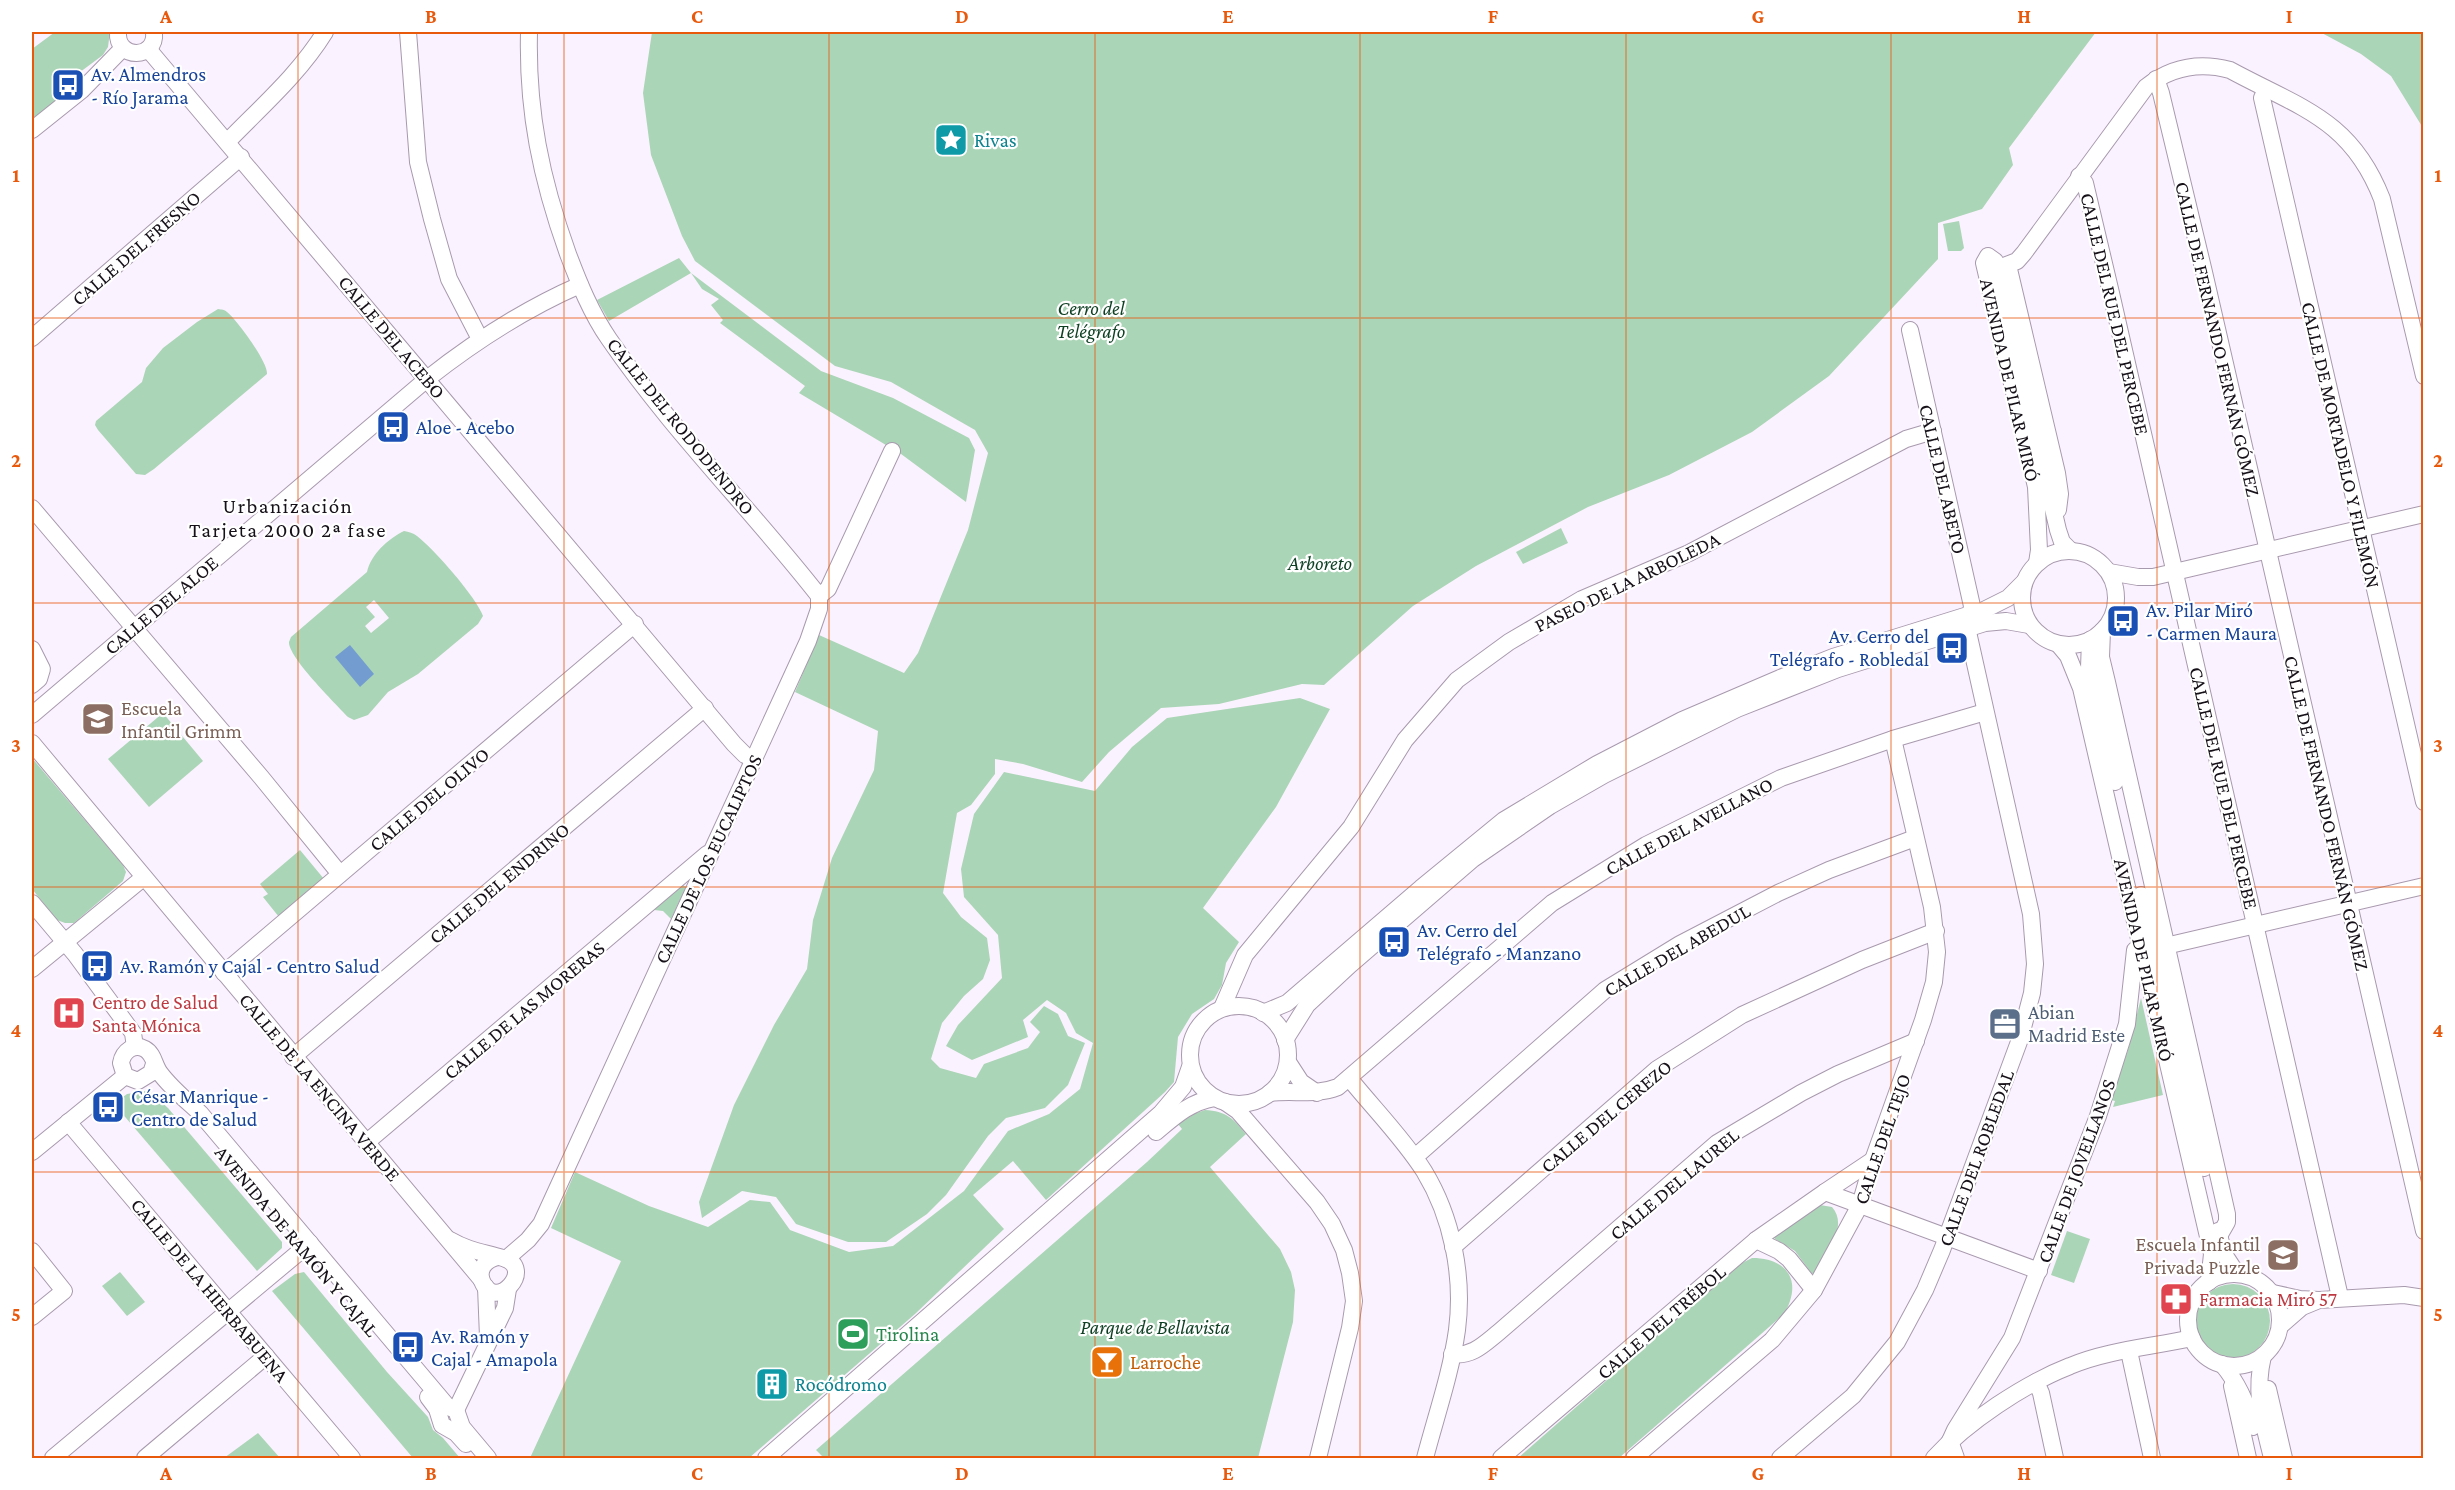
<svg xmlns="http://www.w3.org/2000/svg" width="2455" height="1490" font-family="'Crimson Pro',serif">
	<rect width="100%" height="100%" fill="#fbf2ff"/>
	<g fill="#abd5b7" fill-rule="evenodd">
		<path d="M55,32H110L108,47L103,55L64,84L55,103L32,120V49Z"/>
		<path d="M652,32H2096L2009,148L2013,165L1982,209L1938,223V259L1829,376L1752,432L1669,475L1588,507L1476,566L1413,606L1324,685L1302,684L1219,704L1161,708L1109,752L1082,782L1023,764L995,759V774L971,805L957,813L943,893L961,917L987,938L990,960L983,979L964,996L942,1023L931,1059L940,1068L976,1078L984,1064L1028,1048L1040,1032L1030,1022L1044,1006L1058,1014L1068,1036L1085,1043L1068,1085L1045,1108L1006,1118L988,1136L946,1195L927,1214L886,1242H848L796,1224L776,1197L742,1191L702,1218L699,1202L734,1105L774,1025L807,969L813,920L832,858L874,770L878,731L795,692L819,635L904,673L918,653L968,530L988,453L975,430L891,382L835,366L695,261L682,236L651,155L643,93Z"/>
		<path d="M2320,32H2423V128L2391,76L2361,54Z"/>
		<path d="M1959,221L1964,248L1961,251H1948L1943,224Z"/>
		<path d="M679,258L691,273L821,371L893,398L969,438L975,450L966,502L901,454L799,393L805,386L720,323L723,320L711,305L719,299L702,289L691,273L609,321L597,300Z"/>
		<path d="M218,309C222,310 224,309 227,312C237,320 268,362 267,374L154,469L145,475L136,474L98,430L95,425L96,421L142,382L146,368L163,348L197,322Z"/>
		<path d="M1561,528L1568,543L1523,564L1516,552Z"/>
		<path d="M404,531C409,532 413,533 417,536C433,548 477,598 483,616L478,624L418,674L388,692L368,715L354,720L348,717C336,704 288,657 289,642L291,637L367,572C371,554 388,539 404,531ZM374,600L389,618L371,633L365,626L375,617L366,607Z"/>
		<path d="M1300,698L1330,709L1276,807L1203,908L1239,942L1226,963L1222,985L1214,999L1192,1014L1178,1037L1174,1082L1165,1092L1046,1200L1013,1161L973,1195L1004,1229L915,1314L749,1458H530L621,1261L551,1228L575,1172L649,1206L708,1227L750,1200L770,1202L790,1230L849,1252L893,1246L964,1191L1008,1131L1049,1114L1080,1089L1093,1043L1076,1033L1066,1013L1047,1000L1023,1020L1028,1037L972,1060L946,1046L958,1025L1002,978L998,935L964,897L961,869L974,814L1004,772L1095,791L1132,747L1167,718Z"/>
		<path d="M163,713L203,761L149,807L108,759Z"/>
		<path d="M32,758L123,865L126,872L123,881L74,923H65L57,920L32,889Z"/>
		<path d="M300,850L324,879L279,917L263,897L268,894L260,884Z"/>
		<path d="M683,885L686,887L671,919L663,911L654,910Z"/>
		<path d="M2141,998L2163,1095L2113,1107L2115,1101L2111,1100L2128,1050Z"/>
		<path d="M146,1091L151,1093L168,1108L282,1242V1248L257,1271L114,1104L127,1094Z"/>
		<path d="M1205,1110C1226,1111 1234,1119 1246,1134L1210,1167L1280,1249L1291,1272L1295,1290L1293,1322L1258,1458H824L816,1450L1147,1162L1182,1129L1178,1124L1196,1113Z"/>
		<path d="M1820,1205L1832,1207C1849,1226 1826,1253 1816,1272L1812,1274L1795,1251L1775,1239L1774,1235Z"/>
		<path d="M2067,1231L2090,1239L2074,1283L2051,1275Z"/>
		<path d="M1752,1258C1788,1258 1803,1282 1784,1314L1619,1458H1518L1738,1265Z"/>
		<path d="M120,1272L145,1302L127,1316L102,1286Z"/>
		<path d="M304,1272L387,1372L428,1417L433,1430L443,1438L460,1458H413L272,1291L295,1274Z"/>
		<circle cx="2233" cy="1321" r="37"/>
		<path d="M258,1433L280,1458H224Z"/>
	</g>
	<path fill="#739dd1" d="M350,645L374,674L360,687L335,657Z"/>
	<g fill="none" stroke-linecap="round" stroke-linejoin="round">
		<defs>
			<g id="minor">
				<path d="M118,32C116,60 157,60 154,32"/>
				<path d="M408,32L418,162L432,219L449,279L480,339"/>
				<path d="M529,32C527,111 541,179 568,254C579,283 591,313 609,339C672,431 751,509 819,596"/>
				<path d="M148,49L734,744L745,755L754,759"/>
				<path d="M2156,79L2161,93L2204,272L2424,1231"/>
				<path d="M2266,89L2262,98L2424,802"/>
				<path d="M32,130L82,90L123,48"/>
				<path d="M228,141C262,106 299,74 325,32"/>
				<path d="M2079,176L2085,183L2111,293L2340,1297"/>
				<path d="M2008,265L2057,473L2060,494L2058,510"/>
				<path d="M1996,269L2017,261L2024,253L2146,87C2171,67 2200,62 2230,70C2300,108 2351,119 2382,199L2424,376"/>
				<path d="M32,338L241,157"/>
				<path d="M32,508L261,777L340,874"/>
				<circle cx="2069" cy="598" r="47"/>
				<path d="M2037,563L2039,550L2036,487L1984,263L1988,256L1995,261L2058,530L2062,542L2071,551"/>
				<path d="M2109,572L2138,577H2153L2424,514"/>
				<path d="M819,596L828,589L892,451"/>
				<path d="M2102,631L2101,657L2107,682L2227,1214V1222L2219,1236"/>
				<path d="M2090,640L2089,668L2115,782"/>
				<path d="M2058,644L2068,656L2081,688L2212,1254L2209,1282"/>
				<path d="M32,649L42,669L39,679L32,685"/>
				<path d="M32,715L427,379C474,342 525,309 580,285"/>
				<path d="M32,743L481,1279"/>
				<path d="M2141,895L2204,1168"/>
				<path d="M32,903L75,954L125,1022L133,1033L135,1047"/>
				<path d="M2157,948L2424,886"/>
				<path d="M32,969L143,878"/>
				<path d="M224,973L635,624"/>
				<circle cx="1239" cy="1055" r="49"/>
				<path d="M1222,1008L1245,955L1351,827L1405,740L1457,680L1509,642L1582,599L1689,553L1906,439L1933,431"/>
				<path d="M1263,1013L1287,1003L1421,888L1504,820L1597,764L1682,720L1780,678L1833,657L1984,610L2008,598L2024,582"/>
				<path d="M1285,1040L1307,1005L1350,965L1473,859L1550,806L1604,775L1737,709L1838,669L1985,623L2006,621L2029,625"/>
				<path d="M293,1057L705,708"/>
				<path d="M1288,1062L1301,1082L1317,1093"/>
				<path d="M154,1064L151,1073L138,1081L125,1076L121,1063C123,1051 134,1043 145,1049C154,1054 154,1065 160,1073C171,1088 186,1100 200,1113L448,1407L456,1410L462,1427L488,1458"/>
				<path d="M1349,1078C1374,1109 1403,1138 1424,1171C1452,1217 1464,1276 1457,1330C1451,1373 1436,1416 1425,1458"/>
				<path d="M1270,1093C1294,1090 1315,1096 1338,1087L1552,903L1646,845L1781,778L1893,739L1985,712"/>
				<path d="M1225,1102L1238,1111L1317,1202L1332,1224L1344,1250L1350,1273L1354,1301L1350,1328L1318,1458"/>
				<path d="M68,1122L352,1458"/>
				<path d="M1156,1132C1174,1117 1190,1102 1214,1098"/>
				<path d="M367,1142L707,854"/>
				<path d="M32,1152L125,1076"/>
				<path d="M1415,1157L1605,990L1680,944L1778,893L1829,870L1915,838"/>
				<path d="M1825,1192L1873,1160"/>
				<path d="M2218,1231L2224,1254L2237,1274"/>
				<path d="M450,1240C469,1251 483,1252 503,1258C537,1268 495,1314 482,1281C477,1269 486,1260 497,1257"/>
				<path d="M1756,1240L1779,1251L1789,1259L1814,1290"/>
				<path d="M1453,1247L1657,1069L1742,1015L1862,960L1936,931"/>
				<path d="M32,1251L64,1291L32,1317"/>
				<path d="M506,1259L528,1240L541,1224L808,641L819,609V596"/>
				<circle cx="2234" cy="1320" r="46"/>
				<path d="M486,1287L488,1337"/>
				<path d="M2273,1293L2300,1299L2319,1300L2302,1307L2280,1326"/>
				<path d="M2319,1300L2404,1295L2424,1298"/>
				<path d="M2129,1351L2152,1458"/>
				<path d="M1452,1354C1472,1357 1484,1344 1499,1332L1717,1143L1801,1093L1838,1074L1916,1041"/>
				<path d="M2263,1356C2254,1394 2263,1421 2272,1458"/>
				<path d="M2222,1364C2238,1383 2247,1403 2253,1427"/>
				<path d="M2036,1382L2041,1393L2055,1458"/>
				<path d="M2232,1386L2248,1458"/>
				<path d="M2268,1389L2284,1458"/>
				<path d="M428,1397L437,1409L442,1425L456,1433L466,1444"/>
				<path d="M456,1410L505,1308L508,1289"/>
				<path d="M1950,1441L1955,1430L2012,1338L2098,1116L2127,1024L2135,950"/>
				<path d="M1950,1441L1956,1458"/>
				<path d="M53,1458L310,1243"/>
				<path d="M145,1458L266,1356"/>
				<path d="M766,1458L1161,1113L1183,1087L1190,1067"/>
				<path d="M1501,1458L1756,1240L1825,1192L2039,1271"/>
				<path d="M1634,1458L1772,1340L1814,1290L1860,1205L1873,1160L1923,1020L1934,982L1937,952L1932,907L1893,739"/>
				<path d="M1780,1458L1853,1396L1897,1342L1925,1290L1942,1250L2020,1039L2032,993L2035,964L2031,914L1968,632L1972,606L1910,330"/>
				<path d="M1934,1458C1967,1422 2024,1384 2070,1366C2108,1350 2152,1347 2192,1338"/>
			</g>
		</defs>
		<use href="#minor" stroke="#a89aae" stroke-width="18"/>
		<use href="#minor" stroke="#fff" stroke-width="16"/>
	</g>
	<path fill="none" stroke="#e8590c" stroke-width="1.5" stroke-opacity="0.55" d="M298,32V1458M564,32V1458M829,32V1458M1095,32V1458M1360,32V1458M1626,32V1458M1891,32V1458M2157,32V1458M32,318H2424M32,603H2424M32,887H2424M32,1172H2424"/>
	<defs>
		<symbol id="bus-square" viewBox="-11 -11 22 22"><rect x="-9" y="-9" width="18" height="18" rx="4" fill="#1a4fb4" stroke="#fff"/><path d="M-5-6H5V4H4V6H2V4H-2V6H-4V4H-5ZM-3.5-4V0h7V-4ZM-3.5 1.2v1.5H-2V1.2ZM2 1.2v1.5H3.5V1.2Z" fill="#fff"/></symbol>
		<symbol id="sight-square" viewBox="-11 -11 22 22"><rect x="-9" y="-9" width="18" height="18" rx="4" fill="#0f9aa8" stroke="#fff"/><path d="M0-6L1.8-2.2L6-1.7L2.9 1.2L3.7 5.4L0 3.3L-3.7 5.4L-2.9 1.2L-6-1.7L-1.8-2.2Z" fill="#fff"/></symbol>
		<symbol id="school-square" viewBox="-11 -11 22 22"><rect x="-9" y="-9" width="18" height="18" rx="4" fill="#8d6e63" stroke="#fff"/><path d="M0-5L7-2L0 1L-7-2ZM-4 1L0 2.5L4 1V4Q0 6-4 4Z" fill="#fff"/></symbol>
		<symbol id="hospital-square" viewBox="-11 -11 22 22"><rect x="-9" y="-9" width="18" height="18" rx="4" fill="#e0444e" stroke="#fff"/><path d="M-5-5h3v3.5h4V-5h3V5h-3V1.5h-4V5h-3Z" fill="#fff"/></symbol>
		<symbol id="office-square" viewBox="-11 -11 22 22"><rect x="-9" y="-9" width="18" height="18" rx="4" fill="#5c6f8a" stroke="#fff"/><path d="M-6-3h4V-5.5h4V-3h4V5H-6ZM-1-4.5V-3h2v-1.5ZM-6 0V1H6V0Z" fill="#fff"/></symbol>
		<symbol id="pharmacy-square" viewBox="-11 -11 22 22"><rect x="-9" y="-9" width="18" height="18" rx="4" fill="#e0444e" stroke="#fff"/><path d="M-2-6h4v4h4v4h-4v4h-4v-4h-4v-4h4Z" fill="#fff"/></symbol>
		<symbol id="stadium-square" viewBox="-11 -11 22 22"><rect x="-9" y="-9" width="18" height="18" rx="4" fill="#2e9e5b" stroke="#fff"/><path d="M0-5a6.5 5 0 1 0 0 10a6.5 5 0 1 0 0-10ZM-3.5-1.8h7v3.6h-7Z" fill="#fff"/></symbol>
		<symbol id="bar-square" viewBox="-11 -11 22 22"><rect x="-9" y="-9" width="18" height="18" rx="4" fill="#e8710a" stroke="#fff"/><path d="M-6-5H6L.8 .8V4.5H3.5V6h-7V4.5H-.8V.8Z" fill="#fff"/></symbol>
		<symbol id="building-square" viewBox="-11 -11 22 22"><rect x="-9" y="-9" width="18" height="18" rx="4" fill="#0f9aa8" stroke="#fff"/><path d="M-4-6H4V6H1V3H-1V6H-4ZM-2.5-4.3h1.7v1.8h-1.7ZM.8-4.3h1.7v1.8H.8ZM-2.5-1h1.7V.8h-1.7ZM.8-1h1.7V.8H.8Z" fill="#fff"/></symbol>
	</defs>
	<g fill-rule="evenodd">
		<use href="#bus-square" x="49" y="66" width="38" height="38"/>
		<use href="#sight-square" x="932" y="121" width="38" height="38"/>
		<use href="#bus-square" x="374" y="408" width="38" height="38"/>
		<use href="#bus-square" x="2104" y="602" width="38" height="38"/>
		<use href="#bus-square" x="1933" y="629" width="38" height="38"/>
		<use href="#school-square" x="79" y="700" width="38" height="38"/>
		<use href="#bus-square" x="1375" y="923" width="38" height="38"/>
		<use href="#bus-square" x="78" y="947" width="38" height="38"/>
		<use href="#hospital-square" x="50" y="994" width="38" height="38"/>
		<use href="#office-square" x="1986" y="1005" width="38" height="38"/>
		<use href="#bus-square" x="89" y="1088" width="38" height="38"/>
		<use href="#school-square" x="2264" y="1236" width="38" height="38"/>
		<use href="#pharmacy-square" x="2157" y="1280" width="38" height="38"/>
		<use href="#stadium-square" x="834" y="1315" width="38" height="38"/>
		<use href="#bus-square" x="389" y="1328" width="38" height="38"/>
		<use href="#bar-square" x="1088" y="1343" width="38" height="38"/>
		<use href="#building-square" x="753" y="1365" width="38" height="38"/>
	</g>
	<g text-anchor="middle" dominant-baseline="central" stroke-width="4.5" stroke-linejoin="round" paint-order="stroke">
		<g font-size="20" fill="#164399" stroke="#fff" text-anchor="start">
			<text x="91" y="74">Av. Almendros<tspan x="91" dy="23">- Río Jarama</tspan></text>
			<text x="416" y="427">Aloe - Acebo</text>
			<text x="2146" y="610">Av. Pilar Miró<tspan x="2146" dy="23">- Carmen Maura</tspan></text>
			<text x="1929" y="636" text-anchor="end">Av. Cerro del<tspan x="1929" dy="23">Telégrafo - Robledal</tspan></text>
			<text x="1417" y="930">Av. Cerro del<tspan x="1417" dy="23">Telégrafo - Manzano</tspan></text>
			<text x="120" y="966">Av. Ramón y Cajal - Centro Salud</text>
			<text x="131" y="1096">César Manrique -<tspan x="131" dy="23">Centro de Salud</tspan></text>
			<text x="431" y="1336">Av. Ramón y<tspan x="431" dy="23">Cajal - Amapola</tspan></text>
		</g>
		<g font-size="20" fill="#0d838f" stroke="#fff" text-anchor="start">
			<text x="974" y="140">Rivas</text>
			<text x="795" y="1384">Rocódromo</text>
		</g>
		<g font-size="20" fill="#161118" stroke="#fff">
			<text transform="translate(136 248) rotate(-41)">CALLE DEL FRESNO</text>
			<text transform="translate(2115 314) rotate(77)">CALLE DEL RUE DEL PERCEBE</text>
			<text transform="translate(392 337) rotate(50)">CALLE DEL ACEBO</text>
			<text transform="translate(2218 339) rotate(77)">CALLE DE FERNANDO FERNÁN GÓMEZ</text>
			<text transform="translate(2010 380) rotate(77)">AVENIDA DE PILAR MIRÓ</text>
			<text transform="translate(681 426) rotate(51)">CALLE DEL RODODENDRO</text>
			<text transform="translate(2341 445) rotate(77)">CALLE DE MORTADELO Y FILEMÓN</text>
			<text transform="translate(1943 479) rotate(77)">CALLE DEL ABETO</text>
			<text transform="translate(1627 582) rotate(-26)">PASEO DE LA ARBOLEDA</text>
			<text transform="translate(161 605) rotate(-40)">CALLE DEL ALOE</text>
			<text transform="translate(2224 788) rotate(77)">CALLE DEL RUE DEL PERCEBE</text>
			<text transform="translate(429 799) rotate(-40)">CALLE DEL OLIVO</text>
			<text transform="translate(2327 813) rotate(77)">CALLE DE FERNANDO FERNÁN GÓMEZ</text>
			<text transform="translate(1689 826) rotate(-28)">CALLE DEL AVELLANO</text>
			<text transform="translate(708 859) rotate(-65)">CALLE DE LOS EUCALIPTOS</text>
			<text transform="translate(499 883) rotate(-40)">CALLE DEL ENDRINO</text>
			<text transform="translate(1677 950) rotate(-30)">CALLE DEL ABEDUL</text>
			<text transform="translate(2144 960) rotate(77)">AVENIDA DE PILAR MIRÓ</text>
			<text transform="translate(524 1010) rotate(-40)">CALLE DE LAS MORERAS</text>
			<text transform="translate(320 1087) rotate(50)">CALLE DE LA ENCINA VERDE</text>
			<text transform="translate(1606 1116) rotate(-40)">CALLE DEL CEREZO</text>
			<text transform="translate(1882 1139) rotate(-71)">CALLE DEL TEJO</text>
			<text transform="translate(1976 1158) rotate(-70)">CALLE DEL ROBLEDAL</text>
			<text transform="translate(2076 1171) rotate(-70)">CALLE DE JOVELLANOS</text>
			<text transform="translate(1674 1184) rotate(-40)">CALLE DEL LAUREL</text>
			<text transform="translate(297 1241) rotate(50)">AVENIDA DE RAMÓN Y CAJAL</text>
			<text transform="translate(210 1290) rotate(50)">CALLE DE LA HIERBABUENA</text>
			<text transform="translate(1661 1322) rotate(-41)">CALLE DEL TRÉBOL</text>
		</g>
		<g font-size="20" font-style="italic" fill="#0d3f23" stroke="#fff">
			<text x="1091" y="308">Cerro del<tspan x="1091" dy="23">Telégrafo</tspan></text>
			<text x="1320" y="563">Arboreto</text>
			<text x="1155" y="1327">Parque de Bellavista</text>
		</g>
		<g font-size="20" fill="#785e54" stroke="#fff" text-anchor="start">
			<text x="121" y="708">Escuela<tspan x="121" dy="23">Infantil Grimm</tspan></text>
			<text x="2260" y="1244" text-anchor="end">Escuela Infantil<tspan x="2260" dy="23">Privada Puzzle</tspan></text>
		</g>
		<g font-size="20" fill="#be3a42" stroke="#fff" text-anchor="start">
			<text x="92" y="1002">Centro de Salud<tspan x="92" dy="23">Santa Mónica</tspan></text>
			<text x="2199" y="1299">Farmacia Miró 57</text>
		</g>
		<g font-size="20" fill="#4e5e75" stroke="#fff" text-anchor="start">
			<text x="2028" y="1012">Abian<tspan x="2028" dy="23">Madrid Este</tspan></text>
		</g>
		<g font-size="20" fill="#27864d" stroke="#fff" text-anchor="start">
			<text x="876" y="1334">Tirolina</text>
		</g>
		<g font-size="20" fill="#c56008" stroke="#fff" text-anchor="start">
			<text x="1130" y="1362">Larroche</text>
		</g>
		<g font-size="21" letter-spacing="1.5" fill="#161118" stroke="#fff">
			<text x="288" y="506">Urbanización<tspan x="288" dy="24">Tarjeta 2000 2ª fase</tspan></text>
		</g>
	</g>
	<rect width="2455" height="1490" fill="none" stroke="#ffffff" stroke-width="66"/>
	<rect x="33" y="33" width="2389" height="1424" fill="none" stroke="#e8590c" stroke-width="2"/>
	<g font-size="20" text-anchor="middle" font-weight="bold" fill="#e8590c">
		<text x="166" y="23">A</text>
		<text x="431" y="23">B</text>
		<text x="697" y="23">C</text>
		<text x="962" y="23">D</text>
		<text x="1228" y="23">E</text>
		<text x="1493" y="23">F</text>
		<text x="1758" y="23">G</text>
		<text x="2024" y="23">H</text>
		<text x="2289" y="23">I</text>
		<text x="16" y="182">1</text>
		<text x="2438" y="182">1</text>
		<text x="16" y="467">2</text>
		<text x="2438" y="467">2</text>
		<text x="16" y="752">3</text>
		<text x="2438" y="752">3</text>
		<text x="16" y="1037">4</text>
		<text x="2438" y="1037">4</text>
		<text x="16" y="1321">5</text>
		<text x="2438" y="1321">5</text>
		<text x="166" y="1480">A</text>
		<text x="431" y="1480">B</text>
		<text x="697" y="1480">C</text>
		<text x="962" y="1480">D</text>
		<text x="1228" y="1480">E</text>
		<text x="1493" y="1480">F</text>
		<text x="1758" y="1480">G</text>
		<text x="2024" y="1480">H</text>
		<text x="2289" y="1480">I</text>
	</g>
</svg>
